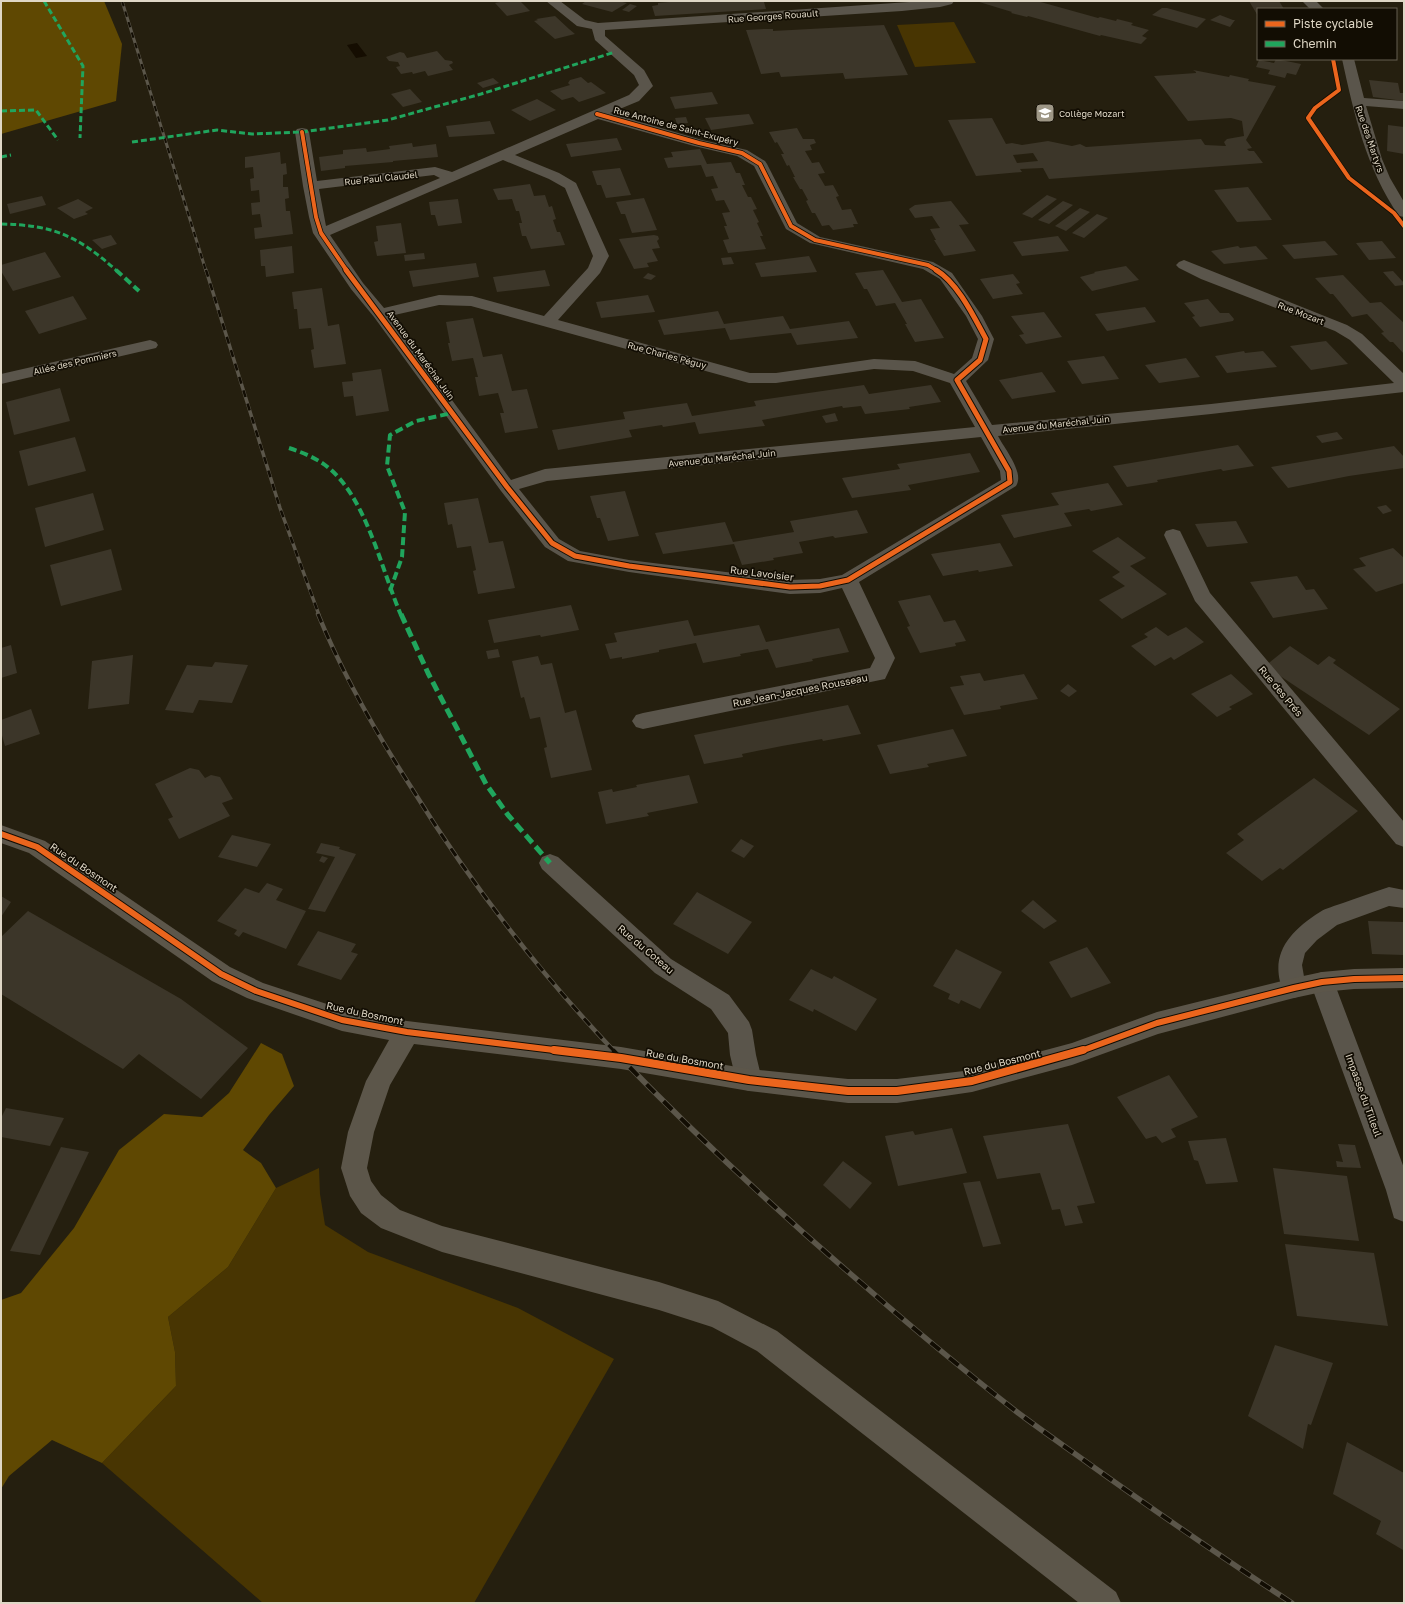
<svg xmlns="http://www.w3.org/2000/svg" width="1405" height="1604" font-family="'Golos Text',sans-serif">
	<rect width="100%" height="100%" fill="#251f0f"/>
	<g fill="#483502">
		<path d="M954,22L976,63L915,67L897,25Z"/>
		<path d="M319,1168L320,1194L325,1225L368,1252L518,1308L614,1359L474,1603H263L102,1463L176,1386L175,1352L168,1317L228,1267L276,1188Z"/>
	</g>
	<g fill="#5f4802">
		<path d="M1,1H104L122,44L116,101L1,134Z"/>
		<path d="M261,1043L282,1054L294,1086L269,1115L243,1150L261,1163L276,1188L228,1267L168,1317L175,1352L176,1386L102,1463L52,1440L9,1476L1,1489V1300L21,1293L74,1228L119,1150L164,1114L202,1117L229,1093Z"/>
	</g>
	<path fill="#150d01" d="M357,43L367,56L356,58L347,45Z"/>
	<g fill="#3c3629" fill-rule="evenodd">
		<path d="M504,1H520L530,11L507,16L495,3Z"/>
		<path d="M586,1H618L627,3L612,12L582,4Z"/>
		<path d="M680,1H768V2H764L766,9L655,16L652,6L658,5V3Z"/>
		<path d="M976,1H1037L1098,18L1100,17L1116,21L1117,19L1133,23L1131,25L1149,30L1142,36L1147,38L1141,44L1101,35L1100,36L1028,16L1027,17L1011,13L1012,12Z"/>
		<path d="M1249,1H1279L1284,9H1258V16Z"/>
		<path d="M630,4L637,6L629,12L622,10Z"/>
		<path d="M1162,8H1167L1206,19L1197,28L1152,15Z"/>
		<path d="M1220,15L1233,20H1235L1230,27L1210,20Z"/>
		<path d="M555,16L569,29L575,34L555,39L534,21L538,20L536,19Z"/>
		<path d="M884,25L908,75L845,79L843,73L781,77L779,72L761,74L746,30L764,29H773V31Z"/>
		<path d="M437,51L445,60L452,61L453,63L449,65L453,70L428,76L425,71L413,74L412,72L401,74L396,67L400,66L398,62L389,61L386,57L400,52L404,53L407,58Z"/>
		<path d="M1276,59L1301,64L1296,75L1287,73L1285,78L1268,74L1270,70L1256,67L1259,60L1274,63Z"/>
		<path d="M1193,70L1229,77L1230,75L1249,79L1248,81L1276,86L1246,140L1252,148L1247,149L1249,151H1254L1263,163L1049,179L1043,168L1020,169L1022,172L976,176L948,120L992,118L1006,144L1012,143L1022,145L1048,141L1072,146L1080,144L1086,147L1201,139L1205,145L1226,146L1224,142L1227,139L1244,136L1242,121L1231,118L1188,121L1154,76L1196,73V72ZM1033,153L1038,161L1017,163L1013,155Z"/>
		<path d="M581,77L588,83L591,82L606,93L579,102L573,97L562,100L550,91L570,85L568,83L570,80Z"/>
		<path d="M493,78L499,83L483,88L477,83Z"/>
		<path d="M1369,80L1398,83L1400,93H1404V101L1373,97Z"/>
		<path d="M410,89L422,102L403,107L391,94Z"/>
		<path d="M712,92L718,104L675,109L670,97Z"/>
		<path d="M537,99L556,110L530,121L511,110Z"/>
		<path d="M749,114L754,124L711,130L705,118Z"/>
		<path d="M686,117L688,123L677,124L675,118Z"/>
		<path d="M490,121L495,134L449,137L446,126Z"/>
		<path d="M1388,125L1404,127V154L1387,151Z"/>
		<path d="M797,128L803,139H814L816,143L810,145L812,150L805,151L812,163L819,162L825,173L818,174L825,186L833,185L839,196L836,197L842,210L851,209L858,224H853L854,227L833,230L829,225L822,226L815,213H812L806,201L808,200L802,189H800L793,177H795L789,165L787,166L781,154H784L777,142L775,143L769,132Z"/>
		<path d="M617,138L622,150L571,157L566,144Z"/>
		<path d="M412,143L413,147L436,144L438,157L393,161V162L345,166V168L321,171L319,157L343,154V150L366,148L367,152L390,149L389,146Z"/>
		<path d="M700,149L707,164L731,162L736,173H740L745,185H742L748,197H751L757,209L753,210L759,222L757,223L763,236H760L766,249L728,253L723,240L729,239L724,226H727L722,213L730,212L724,200L716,201L711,189L718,188L713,176L706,177L701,165L668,168L664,158L673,157L671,152Z"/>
		<path d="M280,152L281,164L286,163L287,174L283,175V187H288L289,198L285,199L286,211H290L293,234L255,239L254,228L262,227L260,214L252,215L251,203L260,202L259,190L251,191L250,179L254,178L253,167L245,168V157Z"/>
		<path d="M620,168L631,195L606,198L601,185H597L592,171Z"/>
		<path d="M530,184L534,196L545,195L549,207L552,206L556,219L553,220L557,232H560L565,245L531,249L526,236H522L519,223H522L519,211H516L512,199L498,200L493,189Z"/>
		<path d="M1248,187L1272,220L1237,222L1214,190Z"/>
		<path d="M1047,195L1057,199L1032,218L1022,214Z"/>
		<path d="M42,196L46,205L10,214L7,204Z"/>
		<path d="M644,198L657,230L632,233L625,214H621L616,202Z"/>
		<path d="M78,199L93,208L85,212L88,214L74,219L57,208Z"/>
		<path d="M458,199L462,223L438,226L435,215H431L429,202Z"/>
		<path d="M951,201L969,224L959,225L976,251L944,256L934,240H936L930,229L940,228L932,216L915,218L909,209L915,205Z"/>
		<path d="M1063,201L1073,205L1049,224L1038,220Z"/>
		<path d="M1080,208L1090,212L1066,231L1055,226Z"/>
		<path d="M1097,214L1108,218L1084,238L1072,233Z"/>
		<path d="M401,223L406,253L377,256L374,242L378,241L376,226Z"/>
		<path d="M111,235L117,244L102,249L92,240Z"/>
		<path d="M654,235L658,236L659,239L657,241L660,248L652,249L658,261L647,263L649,267L634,269L619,239Z"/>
		<path d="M1058,236L1069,251L1022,256L1013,242Z"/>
		<path d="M1325,241L1338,255L1294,259L1282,245Z"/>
		<path d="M1382,241L1396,258L1369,260L1356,243Z"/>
		<path d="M292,246L294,273L266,277L265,266H261L260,250Z"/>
		<path d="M1238,246L1240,248L1256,246L1268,259L1224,264L1211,251Z"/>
		<path d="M45,252L61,277L13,291L1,271V265Z"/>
		<path d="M424,253L425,259L405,261L404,255Z"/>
		<path d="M809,256L817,272L761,277L755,263Z"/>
		<path d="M731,257L734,264L723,265L721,258Z"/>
		<path d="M476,263L479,277L413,287L409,271Z"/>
		<path d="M1126,266L1139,280L1092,291L1080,277L1095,273L1094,272Z"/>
		<path d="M545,270L550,286L497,292L493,277Z"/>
		<path d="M883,270L902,302L921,299L944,338L915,342L905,324H907L895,303L876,306L867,289H864L855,273Z"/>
		<path d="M1393,271L1404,283V285L1395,286L1383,272Z"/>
		<path d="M648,273L656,276L651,280L643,278Z"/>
		<path d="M1013,274L1020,283L1016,284L1023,294L993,299L980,279Z"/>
		<path d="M1343,275L1370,303L1381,302L1404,323V354L1393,342H1390L1381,333L1384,332L1367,314L1352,317L1333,294H1330L1315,278Z"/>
		<path d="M322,288L328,326L339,324L346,364L314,368L311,350L314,349L311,328L299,329L297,309H294L292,292Z"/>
		<path d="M648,295L655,312L601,318L596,302Z"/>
		<path d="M73,296L87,319L39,334L25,311Z"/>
		<path d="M1208,299L1220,313H1229L1234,319L1233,321L1200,327L1192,317L1195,316L1184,303Z"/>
		<path d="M1145,307L1156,322L1107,331L1095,314Z"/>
		<path d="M718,311L724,324L783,316L790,329L849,321L858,338L797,345L791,333L730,340L725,328L664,335L658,320Z"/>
		<path d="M1044,312L1062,337L1026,344L1019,335L1024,334L1011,316Z"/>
		<path d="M473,318L483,357L502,354L512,391L527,389L538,428L505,433L500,413H504L498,393L479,396L475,377H478L473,358L452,361L448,343H450L446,322Z"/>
		<path d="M1326,341L1348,364L1311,370L1290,346Z"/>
		<path d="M1244,351L1245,353L1263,351L1277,367L1227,373L1215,356Z"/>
		<path d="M1104,356L1119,379L1082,384L1067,361Z"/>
		<path d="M1186,358L1200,377L1159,383L1145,365Z"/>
		<path d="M381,369L389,411L356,416L353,396L344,397L342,382L353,381L352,373Z"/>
		<path d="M1042,372L1056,392L1012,399L999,380Z"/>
		<path d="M864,385L869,394L931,385L941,402L909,407L910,409L865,414L861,406L843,408L842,406L762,420L765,426L699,434L695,422L663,427L662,425L629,430L632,437L558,450L552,430L625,419L623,412L658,407L687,403L692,416L756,406L754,401Z"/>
		<path d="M60,388L70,421L14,435L6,402Z"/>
		<path d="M835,413L838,421L826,423L822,416Z"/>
		<path d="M1337,432L1343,439L1322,443L1316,436Z"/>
		<path d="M75,437L86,471L28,486L19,451Z"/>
		<path d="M1238,445L1254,466L1223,471L1221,469L1157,480L1158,482L1127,487L1113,466Z"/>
		<path d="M1394,446L1404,457V468L1349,476L1288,488L1271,467Z"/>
		<path d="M970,453L980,472L908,485L911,490L852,498L842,478L900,469L897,464Z"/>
		<path d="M1108,483L1123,505L1091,511L1089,509L1064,513L1072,526L1014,538L1001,515L1059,505L1051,493Z"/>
		<path d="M625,491L639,536L608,541L600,518H597L590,496Z"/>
		<path d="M93,493L104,530L45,547L35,508Z"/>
		<path d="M478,498L489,543L503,541L515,588L478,594L473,571L476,570L471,546L457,548L452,524L448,525L444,503Z"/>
		<path d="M1386,505L1392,511L1383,514L1377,507Z"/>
		<path d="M857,510L868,533L835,538L833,536L799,542L803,553L773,558L774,560L742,565L734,544L663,554L655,533L725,522L733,542L794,532L790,521Z"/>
		<path d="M1236,521L1248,543L1207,547L1195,524Z"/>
		<path d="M1118,537L1146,558L1130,566L1167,594L1122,619L1099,600L1125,586L1112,577L1120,572L1092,551Z"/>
		<path d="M1000,543L1013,566L979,572L978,570L943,576L931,554Z"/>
		<path d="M1393,548L1404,558V583L1376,592L1353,569L1366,566L1359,558Z"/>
		<path d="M111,549L122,590L61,606L50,565Z"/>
		<path d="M1297,576L1306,590L1314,589L1328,609L1273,618L1250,582Z"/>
		<path d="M930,595L944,622L955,620L966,641L955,643L956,646L920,653L907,627L910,626L898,601Z"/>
		<path d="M571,605L579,630L541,637L540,635L494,643L488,620Z"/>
		<path d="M688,620L694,636L759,625L766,642L839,628L849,652L812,659L813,661L776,668L768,649L740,654L741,656L703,663L696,643L659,650V652L622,659V657L610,659L605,644L617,642L614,633Z"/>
		<path d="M1156,627L1168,636L1186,627L1204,642L1174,660L1171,657L1155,666L1131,646L1148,637L1144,634Z"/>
		<path d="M11,645L17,673L1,678V648Z"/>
		<path d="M1290,646L1318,665L1329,656L1336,660L1333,663L1400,709L1369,735L1265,666Z"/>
		<path d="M498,649L500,657L488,659L486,651Z"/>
		<path d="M133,655L129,704L88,709L92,661Z"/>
		<path d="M538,656L541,665L552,663L565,713L576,710L592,770L551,778L544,748L547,747L540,717L530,719L524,697L521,698L512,661Z"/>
		<path d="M215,662L248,665L232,703L199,700L193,713L165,710L187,665L212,667Z"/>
		<path d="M980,673L984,681L1024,674L1038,699L1000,706L1001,709L964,715L950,687L964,685L960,676Z"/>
		<path d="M1231,674L1253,694L1229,707L1232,709L1217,717L1191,694Z"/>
		<path d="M1068,684L1077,691L1069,697L1060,691Z"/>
		<path d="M848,705L861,734L823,741L822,739L782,746L742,754L743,757L704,764L694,735Z"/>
		<path d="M31,709L40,734L5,746L1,732V720Z"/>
		<path d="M953,729L967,756L927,764L929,767L890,774L877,745Z"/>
		<path d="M190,768L199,770L205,778L211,775L220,777L233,799L222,803L230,816L179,839L168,819L173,817L155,784Z"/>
		<path d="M689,775L698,803L647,813L649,816L606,824L598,792L612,789L613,792L637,787L636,785Z"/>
		<path d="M1314,778L1358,811L1283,870L1280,868L1262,881L1226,853L1244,840L1237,834Z"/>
		<path d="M232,835L271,844L257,867L218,857Z"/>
		<path d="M741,839L754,846L744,858L731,851Z"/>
		<path d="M321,843L340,847L339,849L356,854L325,912L308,909L335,857L316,853Z"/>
		<path d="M322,856L328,858L324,863L319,861Z"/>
		<path d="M267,883L283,889L276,900L306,911L286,949L243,932L239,937L234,934L237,930L217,921L245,888L259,893Z"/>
		<path d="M697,892L752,922L728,954L673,924Z"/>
		<path d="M1,896L11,902L1,917Z"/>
		<path d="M1033,900L1057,921L1044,929L1021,911Z"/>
		<path d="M28,911L181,999L248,1048L201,1099L139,1054L123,1069L1,994V937Z"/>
		<path d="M1368,921L1404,922V955L1372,954Z"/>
		<path d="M318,931L356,944L351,952L358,954L341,980L297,965Z"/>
		<path d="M1087,947L1111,983L1071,998L1049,962Z"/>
		<path d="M956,949L1002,972L980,1009L961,1000L959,1004L948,999L950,994L933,986Z"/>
		<path d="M811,969L832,979L834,976L877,999L856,1031L814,1009L813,1012L789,1000Z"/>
		<path d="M1169,1075L1198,1117L1171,1129L1176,1137L1162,1143L1156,1136L1146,1139L1117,1097Z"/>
		<path d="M6,1108L64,1118L50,1146L1,1137V1118Z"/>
		<path d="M1068,1124L1095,1203L1077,1206L1083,1223L1065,1226L1060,1209L1052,1210L1040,1173L997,1179L983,1136Z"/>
		<path d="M952,1128L967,1173L898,1186L885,1136L913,1131L915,1135Z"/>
		<path d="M1226,1138L1238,1182L1206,1184L1198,1161L1194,1160L1188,1141Z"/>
		<path d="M1338,1144L1355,1145L1361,1168L1337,1167L1336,1161L1343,1162Z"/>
		<path d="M61,1147L89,1152L40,1255L10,1251Z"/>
		<path d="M843,1161L872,1183L850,1209L823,1185Z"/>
		<path d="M1273,1168L1347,1176L1359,1241L1284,1234Z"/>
		<path d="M980,1181L1001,1244L983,1247L963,1183Z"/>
		<path d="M1285,1244L1374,1253L1388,1326L1297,1316Z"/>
		<path d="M1275,1345L1333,1363L1311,1425L1308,1424L1303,1449L1248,1416Z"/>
		<path d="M1347,1442L1404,1473V1546L1403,1550L1376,1534L1381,1521L1333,1494Z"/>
	</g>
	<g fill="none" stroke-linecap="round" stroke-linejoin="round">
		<g fill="#5a554b" fill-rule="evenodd">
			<path d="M546,1H560L585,20L598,23L924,1H954L952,4L940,7L902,11L605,30V36L644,70L653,86L639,101L610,113L702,140L747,150L765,161L767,164L797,223L820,237L933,262L952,273L982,316L994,339L988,360L966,381L992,425L1211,404L1394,383L1350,340L1335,331L1201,279L1179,268L1176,265L1179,262L1184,260L1347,325L1362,334L1404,374V392L1211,414L998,436C1004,448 1025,473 1016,486L859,582L895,658L885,679L643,729L636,727L632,721L636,715L643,713L870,668L875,658L842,588L820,593L790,594L629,572L568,561L545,547L501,491L374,317L351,289L313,233L309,217L303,186L295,132L297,129L302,128L307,129L309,132L317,181L435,167L452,172L629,95L639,85L634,75L595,40L592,29L577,26ZM598,119L694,146L737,156L754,166L786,229L810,243L923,269L940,279L966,316L978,339L972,358L954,374L915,361L874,359L776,373H750L558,320L600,273L609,256L576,183L559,173L515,155ZM503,160L549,179L565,188L593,256L588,268L544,316L472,296L439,295L384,308L363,283L330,235ZM434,175L440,178L326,226L319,189ZM439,305L471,306L749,383H776L874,369L913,371L950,383L975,427L545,469L511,480L390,316ZM981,437L1000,471L1001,480L842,575L820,579L790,580L629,560L580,551L559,539L519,489L547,481Z"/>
			<path d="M1302,1H1316L1324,9H1310Z"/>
			<path d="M1342,59H1354L1364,98L1404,101V109L1366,106L1382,159L1390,178L1404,202V217L1399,216C1366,168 1354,114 1342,59Z"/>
			<path d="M150,340L156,342L158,345L156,348L1,384V374Z"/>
			<path d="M1173,529L1180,531L1182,535L1210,593L1404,822V847L1396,844L1195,601L1164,535L1166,531Z"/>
			<path d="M550,854L558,857L671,959L729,995L749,1022L752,1030L756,1055L762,1080L758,1088L749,1091L740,1088L736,1080L730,1055L728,1033L711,1009L655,973L542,869L539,863L542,857Z"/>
			<path d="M1389,887L1404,890V908L1389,906L1337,925L1317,940L1305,953L1302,965L1306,988L1303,995L1294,998L1285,995C1267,957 1288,932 1320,912C1326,908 1335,906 1343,903C1358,898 1373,892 1389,887Z"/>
			<path d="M1322,972L1331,975L1334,982L1404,1168V1222L1394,1218L1386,1190L1310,982L1313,975Z"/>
		</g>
		<path fill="#5c564a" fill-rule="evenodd" d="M1,825L45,841L230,967L263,983L342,1009L407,1021L621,1047L749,1069L848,1079H897L972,1070L1072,1043L1157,1012L1294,978L1322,972L1354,969L1404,968V988L1354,989L1322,992L1294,998L1158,1034L1072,1065L972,1092L897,1103H848L749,1091L621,1069L414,1044L390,1085L374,1132L367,1168L371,1181L381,1195L400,1210L442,1226L659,1282L718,1301L777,1331L1116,1592L1121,1603H1079L757,1351L712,1327L659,1310L442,1252L381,1228L361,1213L350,1196L341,1168L348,1132L366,1081L389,1040L342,1031L247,998L212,981L29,853L1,843Z"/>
		<defs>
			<path id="rail-far3" d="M122,1L206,271"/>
			<path id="rail-far2" d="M206,270L280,508L319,615"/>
			<path id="rail-far1" d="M318,614C343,675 375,731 411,787C469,881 538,971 614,1051"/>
			<path id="rail" d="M613,1050C694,1134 779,1213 867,1288C916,1331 966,1372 1017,1412C1041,1430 1067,1448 1092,1466C1158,1513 1224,1559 1292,1603"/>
		</defs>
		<use href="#rail-far3" stroke="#5b564a" stroke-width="3"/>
		<use href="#rail-far2" stroke="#5b564a" stroke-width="3.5"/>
		<use href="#rail-far1" stroke="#5b564a" stroke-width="4.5"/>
		<use href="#rail" stroke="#5b564a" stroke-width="5.5"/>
		<use href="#rail-far3" stroke="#120d03" stroke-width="2" stroke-dasharray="5.5" stroke-linecap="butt"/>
		<use href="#rail-far2" stroke="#120d03" stroke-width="2.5" stroke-dasharray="7" stroke-linecap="butt"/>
		<use href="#rail-far1" stroke="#120d03" stroke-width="3" stroke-dasharray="9" stroke-linecap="butt"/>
		<use href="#rail" stroke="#120d03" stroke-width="4" stroke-dasharray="12" stroke-linecap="butt"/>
		<g stroke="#20a55d" stroke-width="3" stroke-dasharray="6 3" stroke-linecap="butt">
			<path d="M44,1L83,66L80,138"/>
			<path d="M1,111L36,110L58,140"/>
			<path d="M132,142L217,130L252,134L302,132L388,120L481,94L615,52"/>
			<path d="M1,157L11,155"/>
			<path d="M1,224C54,225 78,236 117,271"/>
		</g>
		<g stroke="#20a55d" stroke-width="4" stroke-dasharray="8 4" stroke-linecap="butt">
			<path d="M116,270L139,291"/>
			<path d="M289,448C301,452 314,457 325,465C366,495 381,569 401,615"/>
			<path d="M390,591L402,557L405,512L387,466L390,435L416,421L452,413"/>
		</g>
		<path stroke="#20a55d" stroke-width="5" stroke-dasharray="10 5" stroke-linecap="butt" d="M401,614L428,673L486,784L508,815L550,863"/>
		<defs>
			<g id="cycleway-far3">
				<path d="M1333,59L1339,90L1315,108L1308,118L1349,178L1394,213L1404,226"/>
				<path d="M597,114L699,143L742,153L760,164L791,226L815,240L928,265L938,271"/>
				<path d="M302,132L316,217L321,233L347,271"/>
			</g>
			<path id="cycleway-far2" d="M346,270L507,487L552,543L575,556L629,566L790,587L820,586L848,580L1010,482L1009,471L957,380L980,360L986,339C974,317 958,283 936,270"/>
			<g id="cycleway-far1">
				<path d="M1,834L37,847L221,974L256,991L342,1020L407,1032L562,1051"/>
				<path d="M1081,1051L1157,1023L1294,988L1322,982L1354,979L1404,978"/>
			</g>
			<path id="cycleway" d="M554,1050L621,1058L749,1080L848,1091H897L972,1081L1083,1050"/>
		</defs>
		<use href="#cycleway-far3" stroke="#120d03" stroke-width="5.5"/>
		<use href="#cycleway-far2" stroke="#120d03" stroke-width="7"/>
		<use href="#cycleway-far1" stroke="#120d03" stroke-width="8"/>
		<use href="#cycleway" stroke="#120d03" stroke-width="10"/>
		<use href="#cycleway-far3" stroke="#eb651d" stroke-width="4"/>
		<use href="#cycleway-far2" stroke="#eb651d" stroke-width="5"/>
		<use href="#cycleway-far1" stroke="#eb651d" stroke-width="6"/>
		<use href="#cycleway" stroke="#eb651d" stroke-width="8"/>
	</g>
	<defs>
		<symbol id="school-square" viewBox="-11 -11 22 22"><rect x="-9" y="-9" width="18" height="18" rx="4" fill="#9e9786" stroke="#120d03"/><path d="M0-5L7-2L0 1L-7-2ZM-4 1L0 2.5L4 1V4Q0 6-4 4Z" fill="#fff"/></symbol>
	</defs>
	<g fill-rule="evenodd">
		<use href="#school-square" x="1034" y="102" width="22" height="22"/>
	</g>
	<g text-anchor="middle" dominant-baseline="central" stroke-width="3.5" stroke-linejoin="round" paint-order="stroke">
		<g font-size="9" fill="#dfd7c6" stroke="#120d03">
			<text transform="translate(773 16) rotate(-4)">Rue Georges Rouault</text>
			<text transform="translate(676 126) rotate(15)">Rue Antoine de Saint-Exupéry</text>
			<text transform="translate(1370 139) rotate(71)">Rue des Martyrs</text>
			<text transform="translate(381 178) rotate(-6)">Rue Paul Claudel</text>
			<text transform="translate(1301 313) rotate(21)">Rue Mozart</text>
			<text transform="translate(421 355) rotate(54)">Avenue du Maréchal Juin</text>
			<text transform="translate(667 355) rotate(15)">Rue Charles Péguy</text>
			<text transform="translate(75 362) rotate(-13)">Allée des Pommiers</text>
			<text transform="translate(1056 424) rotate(-6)">Avenue du Maréchal Juin</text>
			<text transform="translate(722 458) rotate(-6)">Avenue du Maréchal Juin</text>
		</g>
		<g font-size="9" fill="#dfd7c6" stroke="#120d03" text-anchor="start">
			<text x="1059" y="113">Collège Mozart</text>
		</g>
		<g font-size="10" fill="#dfd7c6" stroke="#120d03">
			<text transform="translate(762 573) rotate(7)">Rue Lavoisier</text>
			<text transform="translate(800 690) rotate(-11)">Rue Jean-Jacques Rousseau</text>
			<text transform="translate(1281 691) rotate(50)">Rue des Prés</text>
			<text transform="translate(84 867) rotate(34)">Rue du Bosmont</text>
			<text transform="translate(646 949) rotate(40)">Rue du Coteau</text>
			<text transform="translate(365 1013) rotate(12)">Rue du Bosmont</text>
			<text transform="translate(685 1059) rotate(10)">Rue du Bosmont</text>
			<text transform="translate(1002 1062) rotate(-14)">Rue du Bosmont</text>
			<text transform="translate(1364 1095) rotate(70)">Impasse du Tilleul</text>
		</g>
	</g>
	<rect width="1405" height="1604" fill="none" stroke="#dfd7c6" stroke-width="4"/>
	<rect x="1257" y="8" width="140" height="52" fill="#120d03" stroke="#645e51"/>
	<rect x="1265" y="21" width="20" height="6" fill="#eb651d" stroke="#645e51"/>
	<text x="1293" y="28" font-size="12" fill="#dfd7c6">Piste cyclable</text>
	<rect x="1265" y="41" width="20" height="6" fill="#20a55d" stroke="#645e51"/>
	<text x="1293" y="48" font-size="12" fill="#dfd7c6">Chemin</text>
</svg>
